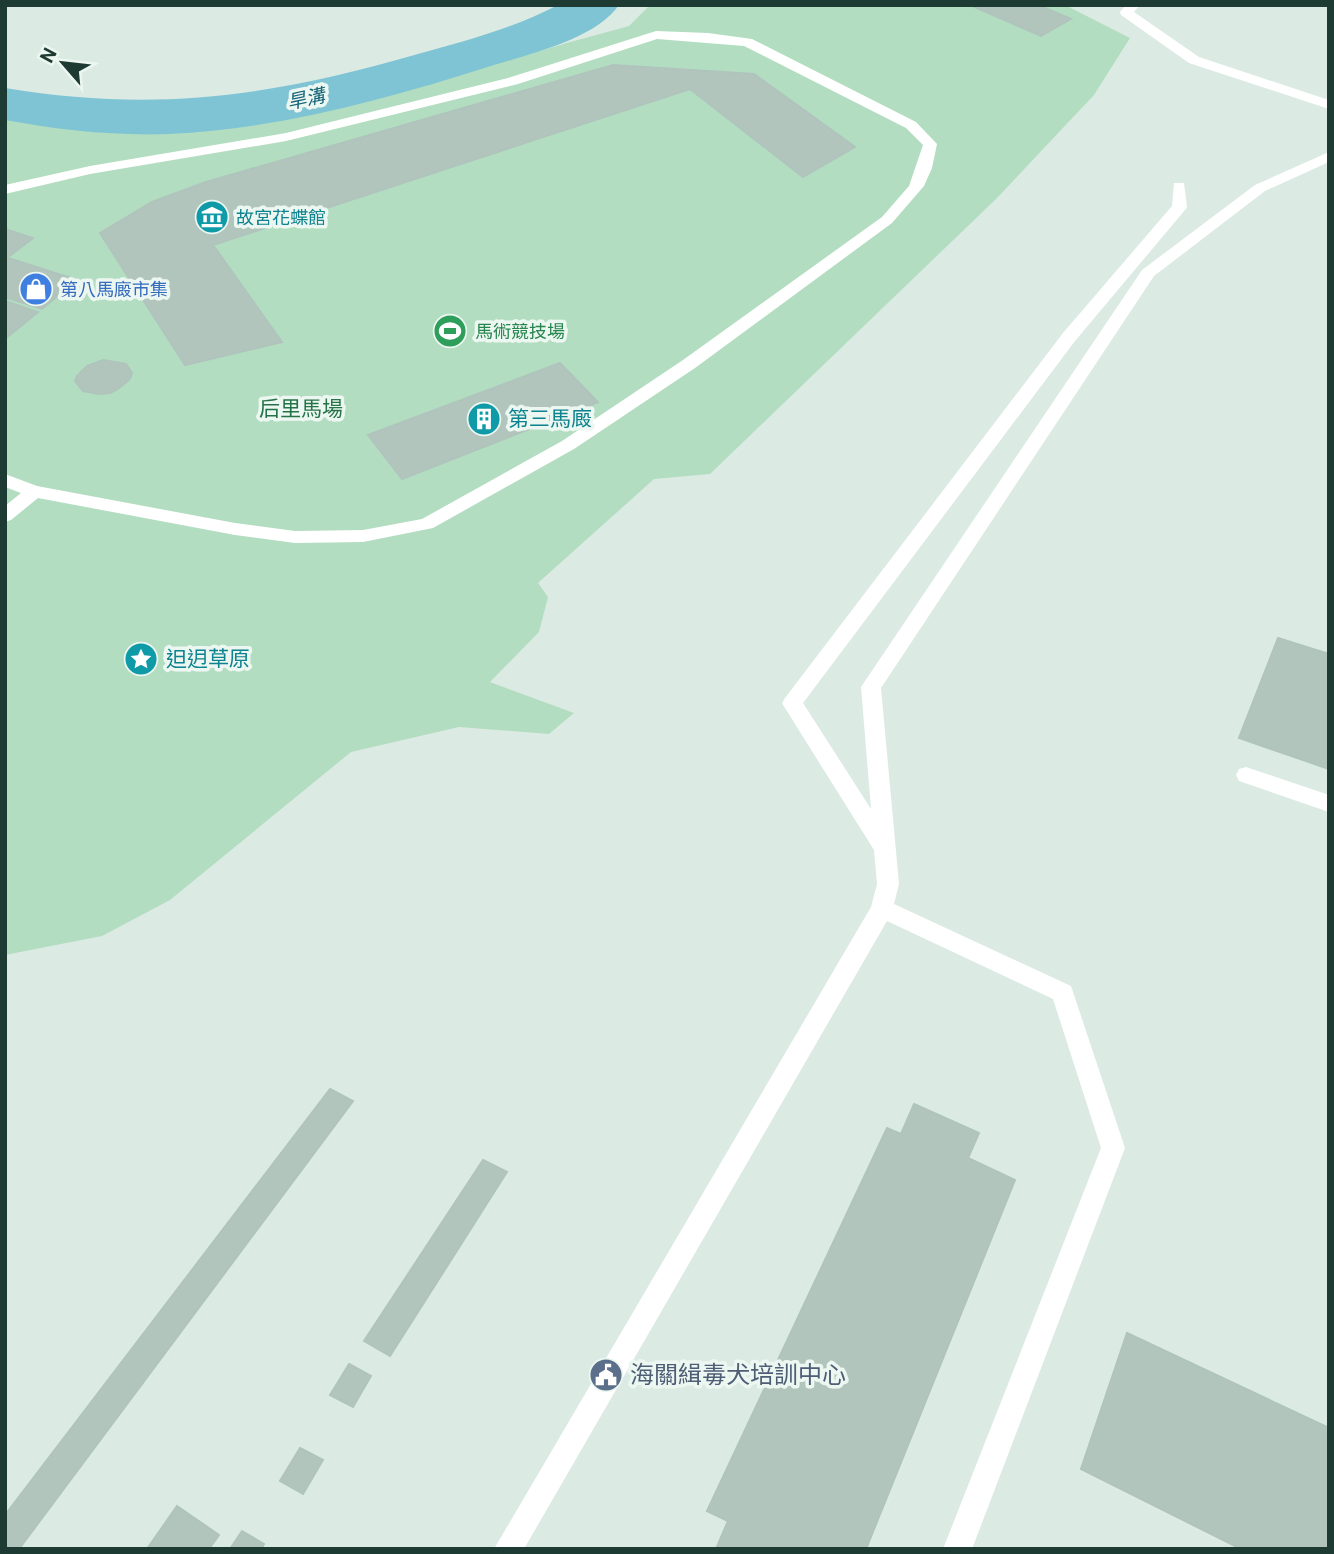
<svg xmlns="http://www.w3.org/2000/svg" width="1334" height="1554" font-family="Roboto,'Noto Sans TC',sans-serif">
	<rect width="100%" height="100%" fill="#dceae4"/>
	<path fill="#b3ddc0" d="M650,5H1065L1130,38L1094,95L996,199L710,474L654,479L538,583L548,597L539,632L490,682L574,713L549,734L459,727L351,752L170,900L102,936L5,955V119C218,158 426,80 629,26Z"/>
	<g fill="none" stroke-linecap="round" stroke-linejoin="round">
		<path fill="#7fc4d4" fill-rule="evenodd" d="M558,5H619C596,39 529,54 491,66C387,99 279,129 169,134C114,136 60,130 5,120V88C156,113 273,96 418,54C466,41 514,28 558,5Z"/>
	</g>
	<g fill="#b2c5bd" stroke="#afc4bc" stroke-width="2">
		<path d="M970,5H1038L1071,19L1041,36Z"/>
		<path d="M613,65L754,74L855,147L803,177L690,89L213,245L282,342L185,365L100,233L152,202L206,182Z"/>
		<path d="M5,229L33,238L8,257H5Z"/>
		<path d="M5,257L77,280L42,309L5,297Z"/>
		<path d="M5,301L38,312L5,339Z"/>
		<path d="M103,360L126,364L132,373L130,379L118,389L110,393L99,394L83,391L75,381L77,376L87,366Z"/>
		<path d="M560,363L598,402L402,479L368,435Z"/>
		<path d="M1278,638L1329,654V769L1239,738Z"/>
		<path d="M330,1089L353,1101L19,1549H5V1515Z"/>
		<path d="M914,1104L979,1133L968,1158L1015,1180L866,1549H716L728,1521L707,1511L887,1128L901,1134Z"/>
		<path d="M483,1160L507,1172L390,1356L364,1341Z"/>
		<path d="M1127,1333L1329,1428V1549H1241L1081,1469Z"/>
		<path d="M349,1364L371,1376L353,1407L330,1395Z"/>
		<path d="M300,1448L323,1460L303,1494L280,1481Z"/>
		<path d="M177,1506L219,1535L209,1549H147Z"/>
		<path d="M242,1531L264,1544L261,1549H230Z"/>
	</g>
	<g fill="none" stroke-linecap="round" stroke-linejoin="round">
		<g fill="#fff" fill-rule="evenodd">
			<path d="M1126,5H1140L1134,12L1199,57L1329,100V109L1189,63L1121,15L1120,12Z"/>
			<path d="M656,31L708,33L752,39L916,122L937,144L932,168L924,186L892,223L695,368L574,449L433,528L363,542L295,543L235,535L38,498L11,520L5,522V506L21,493L5,487V474L37,486L235,523L295,531L363,530L422,519L562,441L683,360L882,217L909,186L923,145L906,128L744,46L657,39L518,84L286,141L90,174L5,194V185L90,166L286,133L508,78Z"/>
			<path d="M1329,152V162L1265,191L1154,276L881,688L899,884L894,904L1071,986L1125,1148L972,1549H943L1101,1148L1053,999L887,921L524,1549H494L871,907L877,884L874,850L785,708L782,703L785,698L1063,333L1172,206L1174,183H1184L1187,207L1185,210L1075,341L803,703L871,809L861,687L1142,270L1255,185Z"/>
			<path d="M1246,767L1329,795V812L1239,781L1236,775L1239,769Z"/>
		</g>
	</g>
	<defs>
		<symbol id="museum-disc" viewBox="-11 -11 22 22"><circle r="9.5" fill="#0f9aa8" stroke="#edf7f2"/><path d="M0-6L6-3V-2H-6V-3ZM-5-1h2V3h-2ZM-1-1h2V3h-2ZM3-1h2V3H3ZM-6 4H6V6H-6Z" fill="#fff"/></symbol>
		<symbol id="shop-disc" viewBox="-11 -11 22 22"><circle r="9.5" fill="#3f7fe0" stroke="#edf7f2"/><path d="M-5-2.5h2.3a2.7 3.5 0 0 1 5.4 0H5L5.5 6h-11ZM-1.5-2.5h3a1.5 2.3 0 0 0-3 0Z" fill="#fff"/></symbol>
		<symbol id="stadium-disc" viewBox="-11 -11 22 22"><circle r="9.5" fill="#2e9e5b" stroke="#edf7f2"/><path d="M0-5a6.5 5 0 1 0 0 10a6.5 5 0 1 0 0-10ZM-3.5-1.8h7v3.6h-7Z" fill="#fff"/></symbol>
		<symbol id="building-disc" viewBox="-11 -11 22 22"><circle r="9.5" fill="#0f9aa8" stroke="#edf7f2"/><path d="M-4-6H4V6H1V3H-1V6H-4ZM-2.5-4.3h1.7v1.8h-1.7ZM.8-4.3h1.7v1.8H.8ZM-2.5-1h1.7V.8h-1.7ZM.8-1h1.7V.8H.8Z" fill="#fff"/></symbol>
		<symbol id="sight-disc" viewBox="-11 -11 22 22"><circle r="9.5" fill="#0f9aa8" stroke="#edf7f2"/><path d="M0-6L1.8-2.2L6-1.7L2.9 1.2L3.7 5.4L0 3.3L-3.7 5.4L-2.9 1.2L-6-1.7L-1.8-2.2Z" fill="#fff"/></symbol>
		<symbol id="civic-disc" viewBox="-11 -11 22 22"><circle r="9.5" fill="#5c6f8a" stroke="#edf7f2"/><path d="M-.6-6.5H3V-4.5H.6V-3L4-1V1h2V6H-6V1h2V-1L-.6-3ZM-1.2 2.5V6h2.4V2.5Z" fill="#fff"/></symbol>
	</defs>
	<g fill-rule="evenodd">
		<use href="#museum-disc" x="193" y="198" width="38" height="38"/>
		<use href="#shop-disc" x="17" y="270" width="38" height="38"/>
		<use href="#stadium-disc" x="431" y="312" width="38" height="38"/>
		<use href="#building-disc" x="465" y="400" width="38" height="38"/>
		<use href="#sight-disc" x="122" y="640" width="38" height="38"/>
		<use href="#civic-disc" x="587" y="1356" width="38" height="38"/>
	</g>
	<g text-anchor="middle" dominant-baseline="central" stroke-width="7" stroke-linejoin="round" paint-order="stroke">
		<g font-size="18" fill="#0d838f" stroke="#edf7f2" text-anchor="start">
			<text x="236" y="217">故宮花蝶館</text>
		</g>
		<g font-size="18" fill="#366cbe" stroke="#edf7f2" text-anchor="start">
			<text x="60" y="289">第八馬廄市集</text>
		</g>
		<g font-size="18" fill="#27864d" stroke="#edf7f2" text-anchor="start">
			<text x="475" y="331">馬術競技場</text>
		</g>
		<g font-size="19" font-style="italic" fill="#156478" stroke="#edf7f2">
			<text transform="translate(306 99) rotate(-12)">旱溝</text>
		</g>
		<g font-size="21" fill="#257346" stroke="#edf7f2">
			<text x="301" y="409">后里馬場</text>
		</g>
		<g font-size="21" fill="#0d838f" stroke="#edf7f2" text-anchor="start">
			<text x="508" y="419">第三馬廄</text>
			<text x="166" y="659">𨑨迌草原</text>
		</g>
		<g font-size="24" fill="#4e5e75" stroke="#edf7f2" text-anchor="start">
			<text x="630" y="1375">海關緝毒犬培訓中心</text>
		</g>
	</g>
	<rect width="1334" height="1554" fill="none" stroke="#1d3a33" stroke-width="14"/>
	<g transform="translate(63 63) rotate(298)" stroke="#edf7f2" stroke-width="5" paint-order="stroke">
	<path d="M0-5L12 26L0 18L-12 26Z" fill="#1d3a33"/>
	<text y="-10" font-size="19" font-weight="bold" text-anchor="middle" fill="#1d3a33">N</text>
	</g>
</svg>
